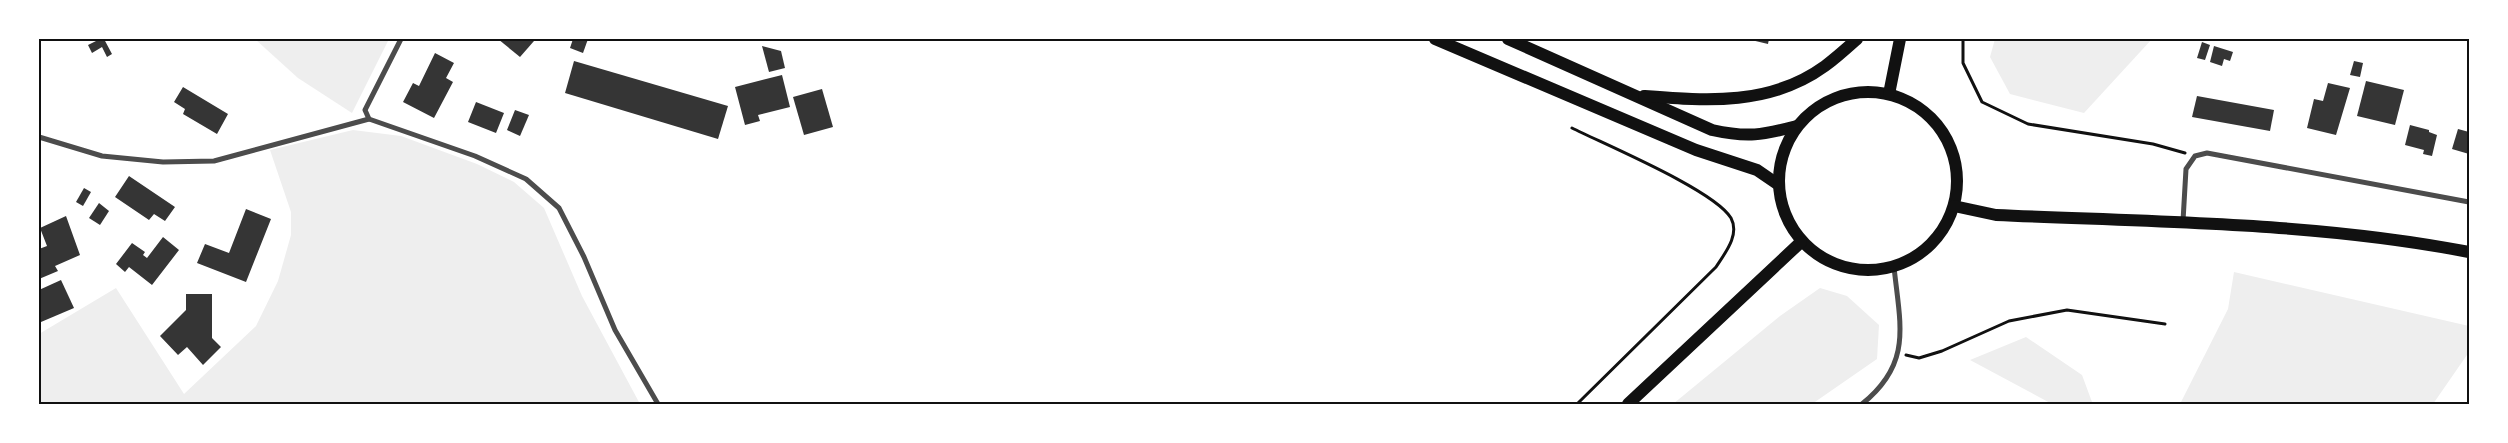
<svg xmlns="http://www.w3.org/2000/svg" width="2508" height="443" font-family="'Exo 2',sans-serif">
	<rect width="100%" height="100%" fill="#fff"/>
	<g fill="#eee">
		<path d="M255,39H389L352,113L298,78Z"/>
		<path d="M1995,39H2152L2084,113L2010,94L1990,57Z"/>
		<path d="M353,130L401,136L477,164L514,182L544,208L582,296L640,404H39V334L116,288L184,394L256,326L278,281L291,235V212L270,150Z"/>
		<path d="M2234,272L2469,326V352L2433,404H2180L2228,309Z"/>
		<path d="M1820,288L1847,296L1879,325L1877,359L1812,404H1673L1780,316Z"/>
		<path d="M2026,337L2082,375L2092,402L2097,404H2052L1970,360Z"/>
	</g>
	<g fill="#353535">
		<path d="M100,39H104L112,54L107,57L102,47L92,53L88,45Z"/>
		<path d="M498,39H531L534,41L520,57Z"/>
		<path d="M573,39H588L583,53L570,48Z"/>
		<path d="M1747,39H1769L1768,44Z"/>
		<path d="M2202,42L2210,45L2205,60L2197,58Z"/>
		<path d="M762,46L781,51L785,68L769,72Z"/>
		<path d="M2214,46L2233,52L2230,61L2224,59L2222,66L2210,62Z"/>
		<path d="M435,53L454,63L446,78L453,82L434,118L403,102L413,83L419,86Z"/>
		<path d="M574,61L728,106L718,139L565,93Z"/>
		<path d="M2354,61L2363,63L2360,77L2350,75Z"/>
		<path d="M782,75L790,107L758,115L760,121L745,125L735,87Z"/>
		<path d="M2366,81L2404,90L2395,125L2357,116Z"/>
		<path d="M2328,83L2350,88L2336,135L2307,128L2314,99L2323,101Z"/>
		<path d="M183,87L228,114L217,134L183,114L185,109L174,102Z"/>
		<path d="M822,89L833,127L804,135L793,97Z"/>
		<path d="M2197,96L2274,110L2270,131L2192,117Z"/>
		<path d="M476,102L504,113L496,133L468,122Z"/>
		<path d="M515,110L529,115L520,136L507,130Z"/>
		<path d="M2410,125L2429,130V132L2437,135L2432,156L2423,154L2424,150L2405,145Z"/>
		<path d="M2458,129L2469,132V154L2452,149Z"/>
		<path d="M129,176L175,207L165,221L154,214L149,220L115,197Z"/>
		<path d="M84,188L91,192L83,206L76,202Z"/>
		<path d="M99,203L109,211L100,225L89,218Z"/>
		<path d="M246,209L271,219L246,282L197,263L205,244L229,253Z"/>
		<path d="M66,216L80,255L55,266L58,271L39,279V249L47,246L40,228Z"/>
		<path d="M163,237L179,250L152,285L129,267L125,272L116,264L132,243L145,252L143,255L147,258Z"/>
		<path d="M61,280L74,308L41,322L39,317V290Z"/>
		<path d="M186,294H212V338L221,347L203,365L187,347L178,355L160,336L186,310Z"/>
	</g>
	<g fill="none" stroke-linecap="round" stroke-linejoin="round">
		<g stroke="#111" stroke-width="3">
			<path d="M1963,39V63L1982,102L2028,124L2153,144L2185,153"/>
			<path d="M1572,128C1606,145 1714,190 1731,218C1740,235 1725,253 1716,267L1577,404"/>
			<path d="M1906,355L1919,358L1942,351L2009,321L2067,310L2165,324"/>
		</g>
		<g stroke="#4c4c4c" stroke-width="5">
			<path d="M401,39L365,110L369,119L475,156L526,179L559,208L584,257L615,330L658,404"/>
			<path d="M39,137L102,156L163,162L214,161L369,119"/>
			<path d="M2183,221L2186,169L2195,156L2207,153L2469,202"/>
			<path d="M1862,404C1913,363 1900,325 1894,267"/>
		</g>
		<g stroke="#111" stroke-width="12">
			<path d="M1435,39L1696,150L1757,170L1779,185"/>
			<path d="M1508,39L1712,130C1748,138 1762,135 1797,126"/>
			<circle cx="1868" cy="181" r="89"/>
			<path d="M1889,94L1900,39"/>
			<path d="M1644,96C1708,101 1770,106 1825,66C1836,58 1847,48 1857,39"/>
			<path d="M1954,206L1996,215C2152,222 2315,222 2469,252"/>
			<path d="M1628,404L1801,242"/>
		</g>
	</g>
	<rect width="2508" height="443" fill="none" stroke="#ffffff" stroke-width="80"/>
	<rect x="40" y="40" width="2428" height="363" fill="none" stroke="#111" stroke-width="2"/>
</svg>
